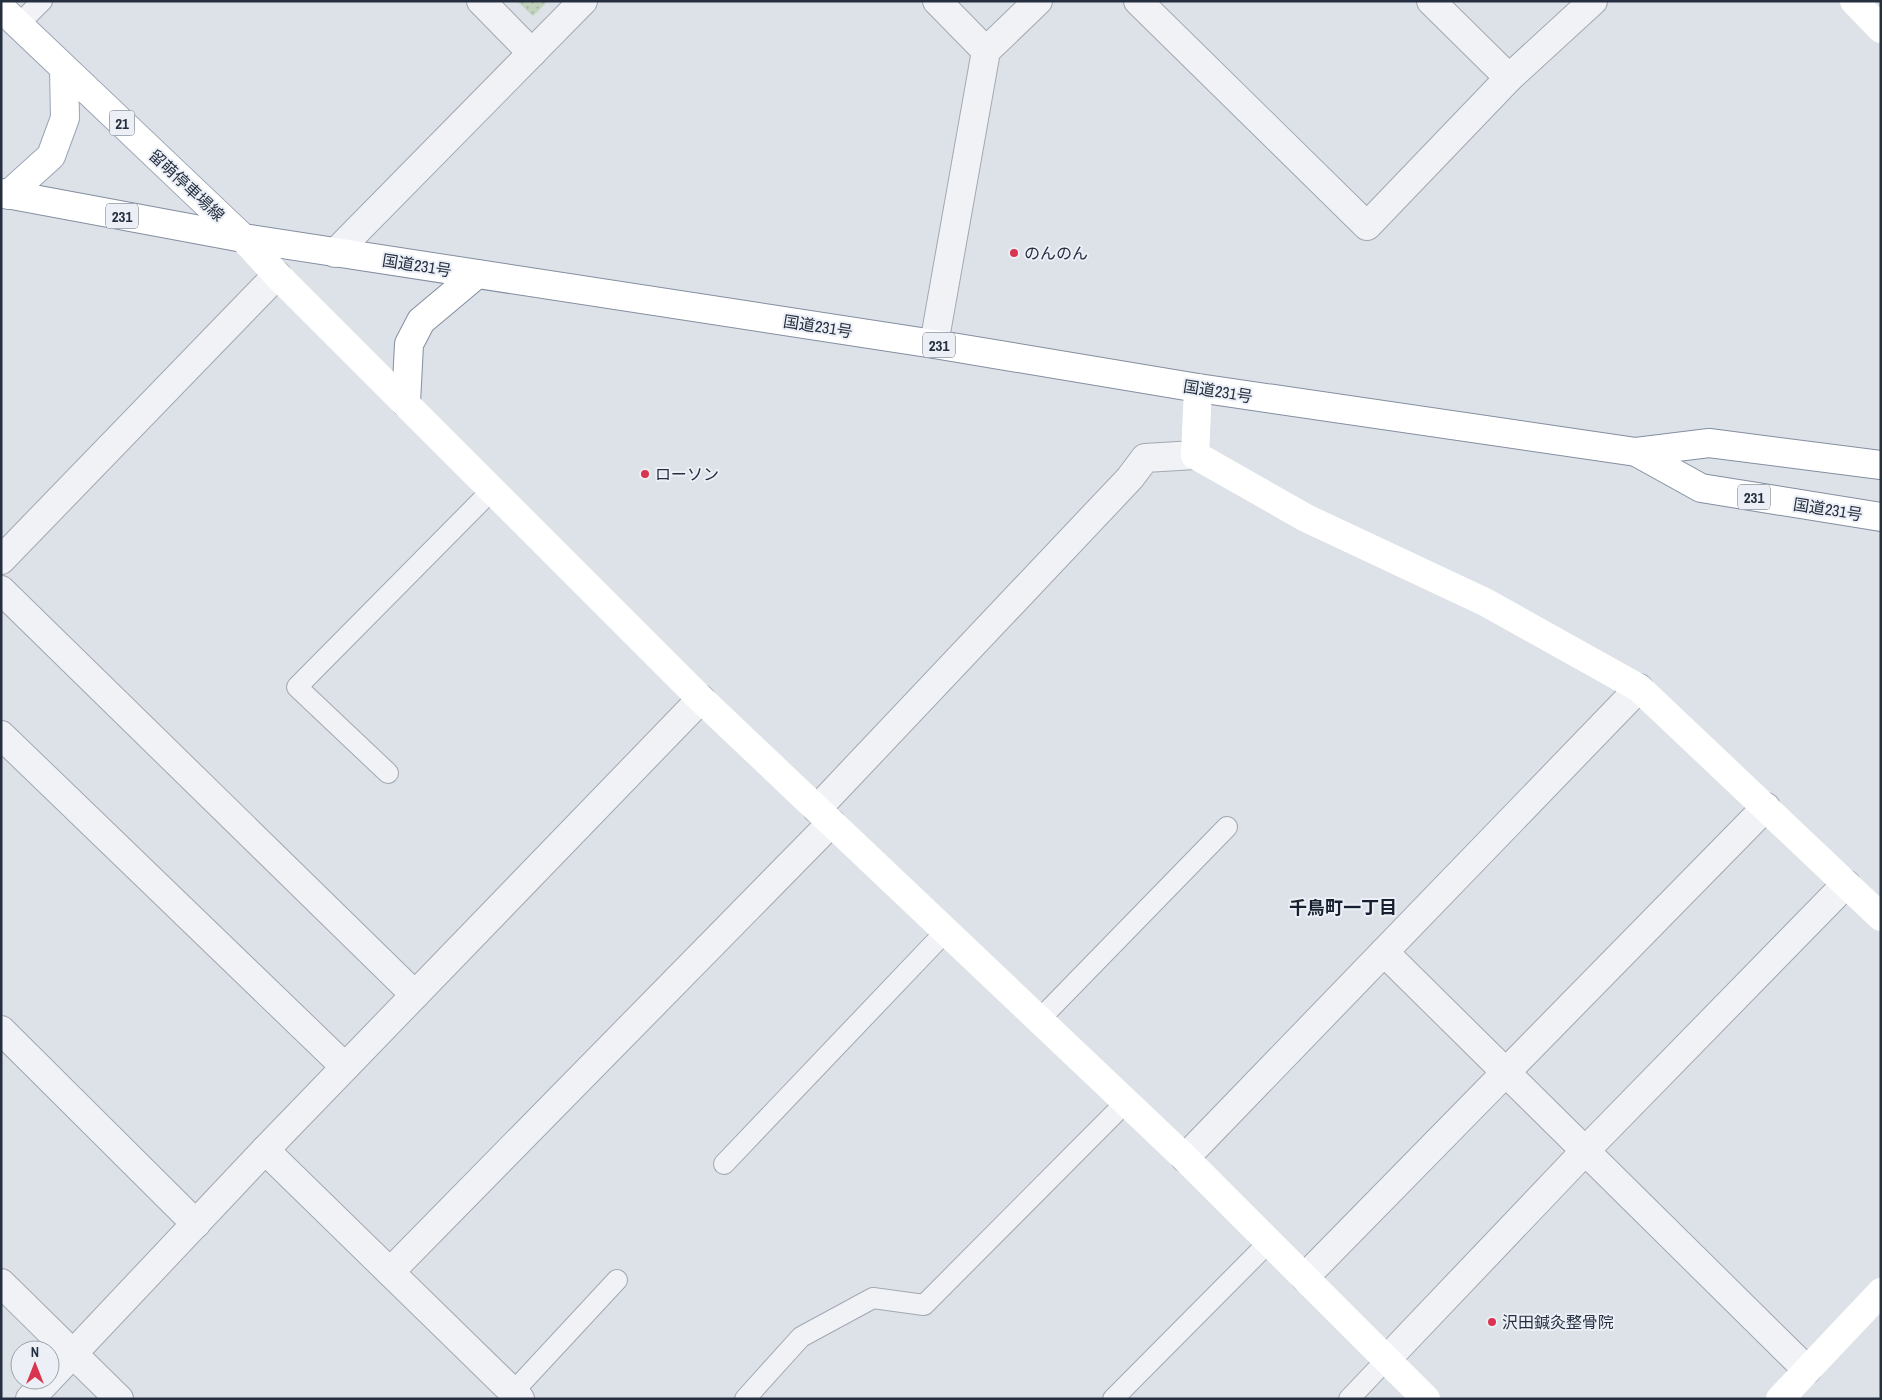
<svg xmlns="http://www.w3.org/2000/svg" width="1882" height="1400" font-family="'Archivo Narrow','Noto Sans JP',sans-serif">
	<defs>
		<pattern id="grass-dots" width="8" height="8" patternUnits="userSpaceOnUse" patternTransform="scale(1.25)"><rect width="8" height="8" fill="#c2d3bd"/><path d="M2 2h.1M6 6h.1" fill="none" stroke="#a7b5a4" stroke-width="1.8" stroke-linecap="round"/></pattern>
	</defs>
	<rect width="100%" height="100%" fill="#dde1e8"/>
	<path fill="url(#grass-dots)" d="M517,1H548L533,16Z"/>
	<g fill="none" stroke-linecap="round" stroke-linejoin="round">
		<defs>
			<g id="lane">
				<path d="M18,25L42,1"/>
				<path d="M388,773L297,687L492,490"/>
				<path d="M1039,1020L1227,827"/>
				<path d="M724,1164L946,931"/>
				<path d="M513,1392L617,1280"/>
				<path d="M745,1399L801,1337L873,1298L924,1305L1126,1102"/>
				<path d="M1113,1399L1269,1242"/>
				<path d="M1349,1399L1387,1359"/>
			</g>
			<g id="street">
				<path d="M481,1L532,53"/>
				<path d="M937,1L986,51"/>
				<path d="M1138,1L1367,226L1509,78L1593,1"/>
				<path d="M1431,1L1509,78"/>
				<path d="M335,253L583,1"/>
				<path d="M934,344L986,51L1038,1"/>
				<path d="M1,560L277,275"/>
				<path d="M1,590L415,995"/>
				<path d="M1,735L345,1067"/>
				<path d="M817,809L1130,478L1145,458L1195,455"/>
				<path d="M1384,952L1807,1370"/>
				<path d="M1,1030L196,1224"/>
				<path d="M265,1150L520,1399"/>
				<path d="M1185,1158L1639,688"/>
				<path d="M390,1272L831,823"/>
				<path d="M1305,1277L1766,807"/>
				<path d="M1,1283L119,1399"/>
				<path d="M1387,1359L1585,1151L1846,884"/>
				<path d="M50,1378L265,1150L701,699"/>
				<path d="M30,1399L48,1380"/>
			</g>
			<g id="primary">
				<path d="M1,8L243,238"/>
				<path d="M8,195L51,156L65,118L64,69"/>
			</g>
			<g id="highway">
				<path d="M1,193L243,238L934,344L1198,388L1636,452L1709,443L1881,465"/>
				<path d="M406,403L409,344L421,321L477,274"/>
				<path d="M1636,452L1701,488L1881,517"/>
			</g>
		</defs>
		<use href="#lane" stroke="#a2a8b2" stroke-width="22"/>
		<use href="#street" stroke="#a2a8b2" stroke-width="30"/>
		<use href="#primary" stroke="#9ba5b5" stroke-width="30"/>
		<use href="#highway" stroke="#838ea0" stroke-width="30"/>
		<use href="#lane" stroke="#f0f2f6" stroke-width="20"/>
		<use href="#street" stroke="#f0f2f6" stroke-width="28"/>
		<g stroke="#fff" stroke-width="28">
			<path d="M1854,1L1881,29"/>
			<path d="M243,238L277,275L701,699L1185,1158L1426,1399"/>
			<path d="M1198,388L1195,455L1306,518L1485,602L1639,688L1881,917"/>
			<path d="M1780,1399L1881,1292"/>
		</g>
		<use href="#primary" stroke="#fff" stroke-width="28"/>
		<use href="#highway" stroke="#fff" stroke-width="28"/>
	</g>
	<g fill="#da354e" stroke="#ecf0f6" stroke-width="2">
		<circle cx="1014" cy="253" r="5"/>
		<circle cx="645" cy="474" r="5"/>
		<circle cx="1492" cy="1322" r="5"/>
	</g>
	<g text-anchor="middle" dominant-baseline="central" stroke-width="4" stroke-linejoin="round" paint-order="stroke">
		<g fill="#ecf0f6" stroke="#616977" stroke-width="1">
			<rect x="109.5" y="110.5" width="25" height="25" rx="4"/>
			<rect x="106" y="203.5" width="32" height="25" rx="4"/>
			<rect x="923" y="332.5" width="32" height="25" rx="4"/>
			<rect x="1738" y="484.5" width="32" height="25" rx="4"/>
		</g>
		<g font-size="15" font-weight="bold" fill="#252f40">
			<text x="122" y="123">21</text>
			<text x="122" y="216">231</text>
			<text x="939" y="345">231</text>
			<text x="1754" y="497">231</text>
		</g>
		<g font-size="16" fill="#252f40" stroke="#ecf0f6">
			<text transform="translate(187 185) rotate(43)">留萌停車場線</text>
			<text transform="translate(417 265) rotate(9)">国道231号</text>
			<text transform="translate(818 326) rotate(9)">国道231号</text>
			<text transform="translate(1218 391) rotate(9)">国道231号</text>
			<text transform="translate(1828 509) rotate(9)">国道231号</text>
		</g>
		<g font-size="16" fill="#252f40" stroke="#ecf0f6" text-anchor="start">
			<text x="1024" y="253">のんのん</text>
			<text x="655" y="474">ローソン</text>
			<text x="1502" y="1322">沢田鍼灸整骨院</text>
		</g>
		<g font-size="18" font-weight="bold" fill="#172030" stroke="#ecf0f6">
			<text x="1343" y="907">千鳥町一丁目</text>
		</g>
	</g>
	<rect width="1882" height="1400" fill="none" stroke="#252f40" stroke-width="5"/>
	<g transform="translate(35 1365)"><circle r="24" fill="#ecf0f6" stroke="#9ca3ad"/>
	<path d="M0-4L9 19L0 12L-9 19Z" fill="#da354e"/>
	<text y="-8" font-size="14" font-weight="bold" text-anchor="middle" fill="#252f40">N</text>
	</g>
</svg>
